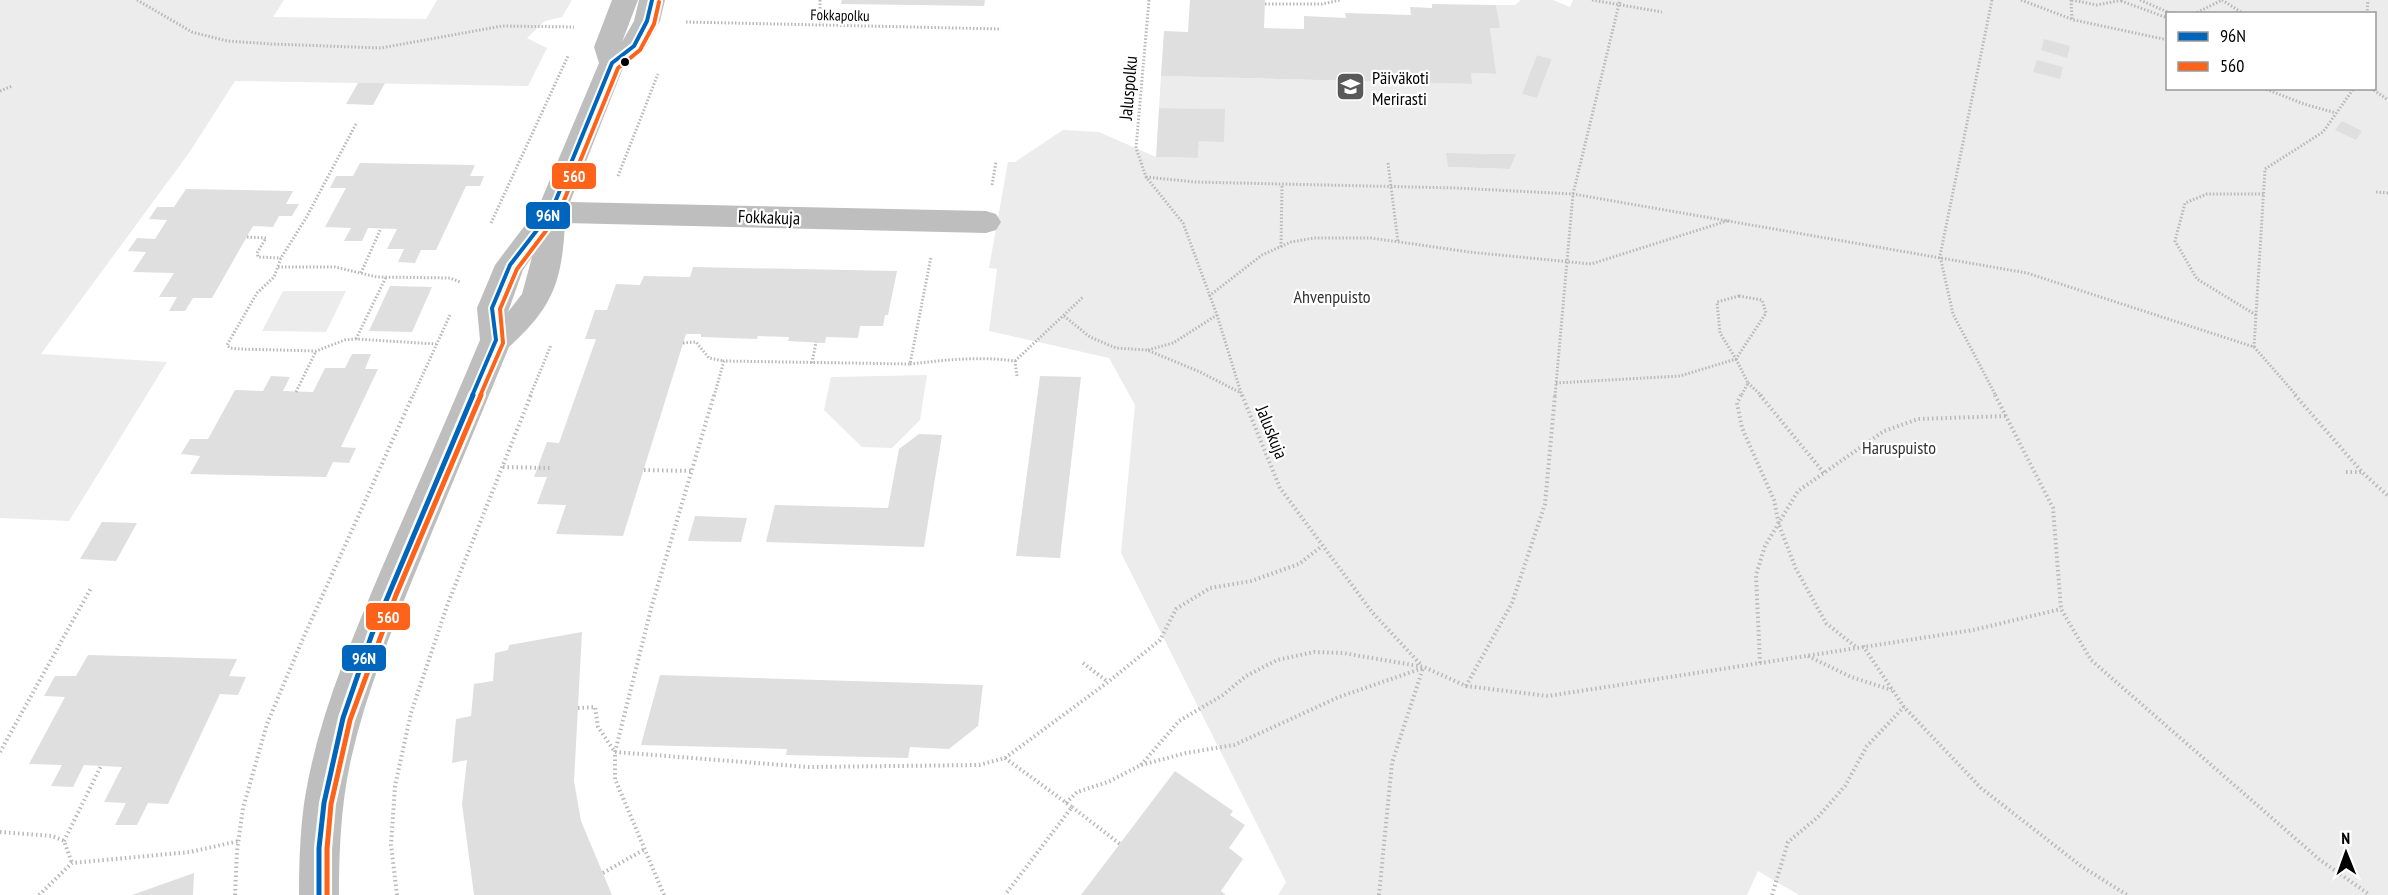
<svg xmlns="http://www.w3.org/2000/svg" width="2388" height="895" font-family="'PT Sans Narrow',sans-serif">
	<rect width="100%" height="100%" fill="#fff"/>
	<g fill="#ececec" fill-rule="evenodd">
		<path d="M0,0H284L273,17L426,19L437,0H572L562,17L545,21L527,38L547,48L528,86L235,81L189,153L41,354L167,362L69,521L0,518Z"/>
		<path d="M1521,0H1553L1570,7L1573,0H2388V895H1799L1758,871L1747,895H1278L1286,882L1121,553L1135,405L1109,358L989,331L997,269L989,268L1008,162H1015L1063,130L1099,132L1156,157L1198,158L1199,141L1225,109L1159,108L1161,76L1471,84V73L1495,74L1490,28H1499L1496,5H1515ZM2168,14H2374V88H2168ZM1537,55L1552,59L1537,98L1523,94ZM1447,153L1516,154L1510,169L1448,167Z"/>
		<path d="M283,291H346L326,332L262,331Z"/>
		<path d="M927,375L920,420L892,448L862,447L824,410L831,377Z"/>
	</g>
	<g fill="#dfdfdf">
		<path d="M842,0H985L984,6L841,4Z"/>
		<path d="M1190,0H1265L1264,28L1304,29V16L1346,18L1345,13L1411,15L1410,7L1432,8V4L1496,5L1500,28H1490L1496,74L1471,73L1472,84L1161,76L1164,31L1188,32Z"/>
		<path d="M2044,39L2070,46L2067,58L2041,50Z"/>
		<path d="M1537,55L1552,59L1537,98L1522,94Z"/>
		<path d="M2037,60L2063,67L2060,79L2033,72Z"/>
		<path d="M358,83H385L373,105L346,104Z"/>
		<path d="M1159,108L1225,109L1224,142L1199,141L1198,158L1156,157Z"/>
		<path d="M2342,121L2362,131L2356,140L2335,130Z"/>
		<path d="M1446,153L1516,154L1510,169L1448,167Z"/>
		<path d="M360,163L475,165L470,176H484L480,186H466L436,250H421L415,263L398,262L404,249H387L397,229L368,228L362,241H344L351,228L325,227L346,188H330L336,176H353Z"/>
		<path d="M186,189L293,191L286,204H299L292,216H279L273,227L253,226L212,298H193L185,311H169L177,297H159L174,273L133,272L146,252L128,251L137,238L155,239L167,220L149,219L157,207H174Z"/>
		<path d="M693,267L897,271L888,315H885L883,326H860L858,338L826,337L825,343L788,341L789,337L758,336L757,339L701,337V334H686L623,536L556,534L566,505L537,504L547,477H534L547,442L559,443L596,339H585L595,310H607L616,284L640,285L644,276L690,277Z"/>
		<path d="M390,286L432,287L412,332L369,331Z"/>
		<path d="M352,354H371L365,369H378L341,447L356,448L349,463L333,462L326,477L190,474L200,456L181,454L190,439H208L235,390L263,391L271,376L290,377L283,391L313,392L325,368H345Z"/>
		<path d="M1040,376L1081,377L1060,558L1016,556Z"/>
		<path d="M919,434L942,435L924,547L766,542L775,505L888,508L899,449Z"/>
		<path d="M695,516L747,518L741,542L688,541Z"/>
		<path d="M102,522L137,523L116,561L80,559Z"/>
		<path d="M582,632L574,781L581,821L612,895H474L462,804L467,760L452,763L456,719L471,716L474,684L493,681L495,653L508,650L509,645Z"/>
		<path d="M88,655L237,659L229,676L246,677L238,695L220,694L168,804L148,803L137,825H115L126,803L104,802L122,767L84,765L73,787L51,786L62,765L29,764L65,697L44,696L55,676H76Z"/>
		<path d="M660,675L983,685L978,726L949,749L910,747L908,758L786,755L787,749L641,745Z"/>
		<path d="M1175,771L1233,811L1230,815L1245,825L1229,848L1243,859L1221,891L1226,895H1081Z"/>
		<path d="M194,873L193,895H132Z"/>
	</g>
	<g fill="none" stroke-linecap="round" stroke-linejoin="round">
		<g stroke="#b9b9b9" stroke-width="3" stroke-dasharray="1.5 2" stroke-linecap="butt">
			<path d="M137,0L192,32L227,41L272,44L381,48L502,26L574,27"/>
			<path d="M820,0V25"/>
			<path d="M1149,0L1136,148L1146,177L1183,223L1217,315L1242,396"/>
			<path d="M1592,0L1662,12"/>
			<path d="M1992,0L1940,256L1953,314L1996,396"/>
			<path d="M2021,0L2074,20L2168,40"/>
			<path d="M2071,0L2072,19"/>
			<path d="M2072,0L2097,5L2122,0"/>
			<path d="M2140,0L2172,14"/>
			<path d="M2222,0L2244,14"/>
			<path d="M2121,1L2168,18"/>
			<path d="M1265,4H1322L1340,0"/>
			<path d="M2194,14L2222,0"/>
			<path d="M2367,14L2368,0"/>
			<path d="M686,22L1001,29"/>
			<path d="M2263,88L2304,104L2336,113"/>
			<path d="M2371,88L2388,100"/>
			<path d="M0,91L12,86"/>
			<path d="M356,124L306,218L281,258L274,277L257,293L227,345L230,348L240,349L316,351L345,340L356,339L436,344"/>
			<path d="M1388,163L1398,242"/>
			<path d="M618,176L658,74"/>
			<path d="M1146,177L1195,182L1456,188L1573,194L2027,273L2254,347L2297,396"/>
			<path d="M992,185L996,162"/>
			<path d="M2376,192L2388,193"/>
			<path d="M491,223L568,56"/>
			<path d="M247,237L266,238L257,253L258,257L281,258"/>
			<path d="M1281,247L1282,184"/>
			<path d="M278,267H335L377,277L450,278L460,282"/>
			<path d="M361,273L381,228"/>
			<path d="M1209,296L1262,255L1291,242L1314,238H1371L1469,252L1591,264L1730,220"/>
			<path d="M1739,296L1762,300L1766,313L1736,359L1720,333L1717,302Z"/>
			<path d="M2256,315L2197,279L2175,241L2185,203L2207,194H2264"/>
			<path d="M1064,316L1090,337L1116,348L1147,350L1200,372L1241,393"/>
			<path d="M356,339L386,277"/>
			<path d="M683,343L696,342L709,358L724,361"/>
			<path d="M2254,347L2265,169L2323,132L2354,88"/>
			<path d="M1148,350L1173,343L1217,315"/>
			<path d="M1736,359L1748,383L1741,396"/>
			<path d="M1015,361L1083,297"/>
			<path d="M812,363L816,342"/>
			<path d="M910,364C945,360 980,356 1015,361L1017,377"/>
			<path d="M1556,383L1680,376L1736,359"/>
			<path d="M1748,383L1762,396"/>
			<path d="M296,392L316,351"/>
			<path d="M413,396L450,315"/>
			<path d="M530,396L551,345"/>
			<path d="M714,396L724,361L910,364L931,257"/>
			<path d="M1555,396L1573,194L1620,0"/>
		</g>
		<g stroke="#b9b9b9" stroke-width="4" stroke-dasharray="1.5 3" stroke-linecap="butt">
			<path d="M1242,395L1280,488L1372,612L1422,666"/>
			<path d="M1741,395L1737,403L1742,428L1774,500L1779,525L1796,569L1826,623L1856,647"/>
			<path d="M1760,395L1824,473"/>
			<path d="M1995,395L2053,508L2061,609L2091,660L2320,860L2370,895"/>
			<path d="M2295,395L2362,472L2388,496"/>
			<path d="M503,467L550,468"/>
			<path d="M644,470L692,471"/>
			<path d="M2346,472H2361"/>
			<path d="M1863,646L1904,707L1981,788L2081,866L2127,895"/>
			<path d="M1808,656L1851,677L1892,690"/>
			<path d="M1083,663L1108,682"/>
			<path d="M1760,663L1756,575L1765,546L1798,491L1884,431L1918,419L2006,416"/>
			<path d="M1466,686L1512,603L1545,504L1555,395"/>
			<path d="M578,708L595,707L598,727L615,752L808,767L979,765L1005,758L1108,682L1160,640L1176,609L1210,588L1251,581L1299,564L1322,546"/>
			<path d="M0,752L91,588"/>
			<path d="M1005,758L1072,807L1005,895"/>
			<path d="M1141,765L1179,721L1223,695L1246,676L1277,660L1314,652L1343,653L1424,667L1466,686L1548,696L1973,630L2061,609"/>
			<path d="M1066,803L1077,792L1108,782L1141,765L1186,753L1234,745L1339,697L1423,668"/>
			<path d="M1072,807L1120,844"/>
			<path d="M0,832L52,836L64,841L72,863"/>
			<path d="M64,841L101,766"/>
			<path d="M603,873L645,849"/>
			<path d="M39,895L72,863L190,852L239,841"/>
			<path d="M235,895L237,851L243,808L267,724L301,643L413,395"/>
			<path d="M397,895L391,845L395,786L411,713L448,603L531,395"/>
			<path d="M664,895L615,779V752L652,605L714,395"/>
			<path d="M1379,895L1392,763L1423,668"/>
			<path d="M1772,895L1788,842L1818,817L1845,786L1867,746L1904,707"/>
		</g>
		<path fill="#bebebe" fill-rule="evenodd" d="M612,0H638L622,42L634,21L639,0H665L660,21L647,46L643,52L623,68L570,202L986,211L996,214L1001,222L996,230L986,233L565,223C562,282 553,307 509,347C479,420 448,493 418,566C392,629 366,693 351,759C341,804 339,849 339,895H299C299,864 300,834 304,804C316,723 349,646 381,570C414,493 448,417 480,340L477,308L495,265L538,208L599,63L594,47ZM532,257L522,294L508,312L523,270Z"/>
		<defs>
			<path id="bus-1-far1" d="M472,396L496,340L492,308L510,265L551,212L612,63L634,46L647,21L652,0"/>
			<path id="bus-1" d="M319,895V848L324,803L343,718L372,634L473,395"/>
			<path id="bus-2-far1" d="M480,396L503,343L500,309L517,269L558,215L618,68L640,50L654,24L659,2"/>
			<path id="bus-2" d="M327,895V849L331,804L350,720L396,595L481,395"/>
		</defs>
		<use href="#bus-1-far1" stroke="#fff" stroke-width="8"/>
		<use href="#bus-1" stroke="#fff" stroke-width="10"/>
		<use href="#bus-2-far1" stroke="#fff" stroke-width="8"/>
		<use href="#bus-2" stroke="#fff" stroke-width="10"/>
		<use href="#bus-1-far1" stroke="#0065bd" stroke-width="4"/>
		<use href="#bus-1" stroke="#0065bd" stroke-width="5"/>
		<use href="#bus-2-far1" stroke="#ff6319" stroke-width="4"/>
		<use href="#bus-2" stroke="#ff6319" stroke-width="5"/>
	</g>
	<defs>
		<symbol id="school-square" viewBox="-11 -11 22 22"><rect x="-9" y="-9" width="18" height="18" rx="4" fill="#595959" stroke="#fff"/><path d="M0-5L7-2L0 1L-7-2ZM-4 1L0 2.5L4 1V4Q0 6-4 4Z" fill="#fff"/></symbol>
	</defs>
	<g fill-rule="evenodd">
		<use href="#school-square" x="1334" y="70" width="33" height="33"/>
	</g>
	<circle fill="#000" stroke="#fff" stroke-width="2" cx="625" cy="62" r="5"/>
	<g text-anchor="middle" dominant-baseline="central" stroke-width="4.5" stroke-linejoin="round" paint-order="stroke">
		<g font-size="15" fill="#000" stroke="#fff">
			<text transform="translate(840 15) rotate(1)">Fokkapolku</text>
		</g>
		<g font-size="18" fill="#000" stroke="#fff" text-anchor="start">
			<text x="1372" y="77">Päiväkoti<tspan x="1372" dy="21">Merirasti</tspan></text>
		</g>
		<g font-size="18" fill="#000" stroke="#fff">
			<text transform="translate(1128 88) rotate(-85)">Jaluspolku</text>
			<text transform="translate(769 217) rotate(2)">Fokkakuja</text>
			<text transform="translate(1272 432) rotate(68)">Jaluskuja</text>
		</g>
		<g font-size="18" fill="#333" stroke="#fff">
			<text x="1332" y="296">Ahvenpuisto</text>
			<text x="1899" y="447">Haruspuisto</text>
		</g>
	</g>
	<g stroke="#fff" stroke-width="2">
		<rect x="551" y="162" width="46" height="28" rx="6" fill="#ff6319"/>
		<rect x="525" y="201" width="46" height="29" rx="6" fill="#0065bd"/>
		<rect x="365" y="602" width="46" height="29" rx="6" fill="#ff6319"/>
		<rect x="341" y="644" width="46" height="28" rx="6" fill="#0065bd"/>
	</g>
	<g font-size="16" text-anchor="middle" font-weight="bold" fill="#fff">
		<text x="574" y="182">560</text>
		<text x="548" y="221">96N</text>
		<text x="388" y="623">560</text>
		<text x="364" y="664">96N</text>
	</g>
	<rect x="2166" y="12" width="210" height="78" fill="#ffffff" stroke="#999999" stroke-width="1.5"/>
	<rect x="2178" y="32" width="30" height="9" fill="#0065bd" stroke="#999999" stroke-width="1.5"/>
	<text x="2220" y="42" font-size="18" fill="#000000">96N</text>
	<rect x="2178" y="62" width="30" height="9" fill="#ff6319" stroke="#999999" stroke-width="1.5"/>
	<text x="2220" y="72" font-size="18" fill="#000000">560</text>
	<g transform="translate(2346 853) rotate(359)" stroke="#ffffff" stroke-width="4.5" paint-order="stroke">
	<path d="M0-4.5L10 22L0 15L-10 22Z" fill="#000000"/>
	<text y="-9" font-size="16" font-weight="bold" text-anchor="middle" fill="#000000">N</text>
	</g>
</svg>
